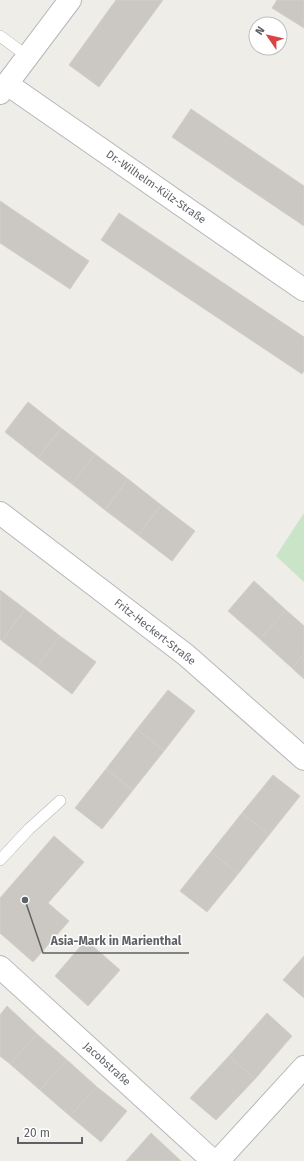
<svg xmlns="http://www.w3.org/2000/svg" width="304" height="1161" font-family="'Fira Sans',sans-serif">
	<rect width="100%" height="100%" fill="#efede7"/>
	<path fill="#c9e4c6" d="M304,513V582L276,556Z"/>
	<g fill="#cbc8c4" stroke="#d3cec6">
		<path d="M116,0H163L99,87L69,65Z"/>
		<path d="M277,0H304V28L272,8Z"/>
		<path d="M191,109L304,186V226L172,137Z"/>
		<path d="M0,201L89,261L70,289L0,243Z"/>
		<path d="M119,213L304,337V371L302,374L101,240Z"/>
		<path d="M28,402L61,428L38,458L5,432Z"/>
		<path d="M61,428L95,454L72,484L38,458Z"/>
		<path d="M95,454L128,479L105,510L72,484Z"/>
		<path d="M128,479L161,505L138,535L105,510Z"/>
		<path d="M161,505L195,531L172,561L138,535Z"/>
		<path d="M254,581L286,610L260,639L228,611Z"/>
		<path d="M0,590L25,609L2,641L0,639Z"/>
		<path d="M25,609L60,636L37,667L2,641Z"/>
		<path d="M286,610L304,626V654L292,668L260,639Z"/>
		<path d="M60,636L96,662L72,694L37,667Z"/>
		<path d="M304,654V679L292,668Z"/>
		<path d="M168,690L195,711L164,751L137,729Z"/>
		<path d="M137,729L164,751L133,790L106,769Z"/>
		<path d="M106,769L133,790L102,829L75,808Z"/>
		<path d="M273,775L300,796L269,835L242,813Z"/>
		<path d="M242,813L269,835L238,874L211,852Z"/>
		<path d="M54,836L84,862L48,903L69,921L33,962L0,933V898Z"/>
		<path d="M211,852L238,874L207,912L180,891Z"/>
		<path d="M86,940L120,970L88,1006L55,976Z"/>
		<path d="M304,956V998L283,980Z"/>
		<path d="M7,1006L37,1034L10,1064L0,1056V1015Z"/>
		<path d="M267,1013L292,1036L255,1079L229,1056Z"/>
		<path d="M37,1034L67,1060L40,1090L10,1064Z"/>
		<path d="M229,1056L255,1079L216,1120L190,1098Z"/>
		<path d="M67,1060L97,1087L70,1116L40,1090Z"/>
		<path d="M97,1087L127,1111L101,1142L70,1116Z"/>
		<path d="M151,1133L181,1161H126Z"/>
	</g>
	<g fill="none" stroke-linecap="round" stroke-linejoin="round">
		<defs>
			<g id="service">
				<path d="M0,36L27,56"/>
				<path d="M0,860L29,829L60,801"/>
			</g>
			<g id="minor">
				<path d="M7,84L304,290"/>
				<path d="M0,93L70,0"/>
				<path d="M0,513L186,655L304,759"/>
				<path d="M0,967L213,1161"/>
				<path d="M218,1161L304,1067"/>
			</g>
		</defs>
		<use href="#service" stroke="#b4b7ba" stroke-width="12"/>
		<use href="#minor" stroke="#b4b7ba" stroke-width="24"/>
		<use href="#service" stroke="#fff" stroke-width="11"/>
		<use href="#minor" stroke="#fff" stroke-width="22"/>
	</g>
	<g text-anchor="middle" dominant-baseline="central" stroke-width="3" stroke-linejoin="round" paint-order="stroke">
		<g font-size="11" fill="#5e6266" stroke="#fff">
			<text transform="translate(156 187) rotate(35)">Dr.-Wilhelm-Külz-Straße</text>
			<text transform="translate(155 632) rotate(38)">Fritz-Heckert-Straße</text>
			<text transform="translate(107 1064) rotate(42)">Jacobstraße</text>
		</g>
	</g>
	<path fill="none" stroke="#5e6266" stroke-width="1.5" d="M25 900L43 953H189"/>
	<circle fill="#5e6266" stroke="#fff" stroke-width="1.5" cx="25" cy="900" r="4"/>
	<g font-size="12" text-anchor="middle" font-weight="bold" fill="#5e6266" stroke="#fff" stroke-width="3" stroke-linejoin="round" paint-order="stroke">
		<text x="116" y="945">Asia-Mark in Marienthal</text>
	</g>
	<g transform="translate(268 36) rotate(304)"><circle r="19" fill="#ffffff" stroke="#bfc0c2"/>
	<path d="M0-3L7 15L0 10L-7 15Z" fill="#d94343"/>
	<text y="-6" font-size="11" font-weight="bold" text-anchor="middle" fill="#5e6266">N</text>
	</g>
	<path d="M18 1137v6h64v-6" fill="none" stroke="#5e6266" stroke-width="2"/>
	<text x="24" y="1137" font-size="12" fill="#5e6266" stroke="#ffffff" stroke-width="3" paint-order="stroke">20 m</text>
</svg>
